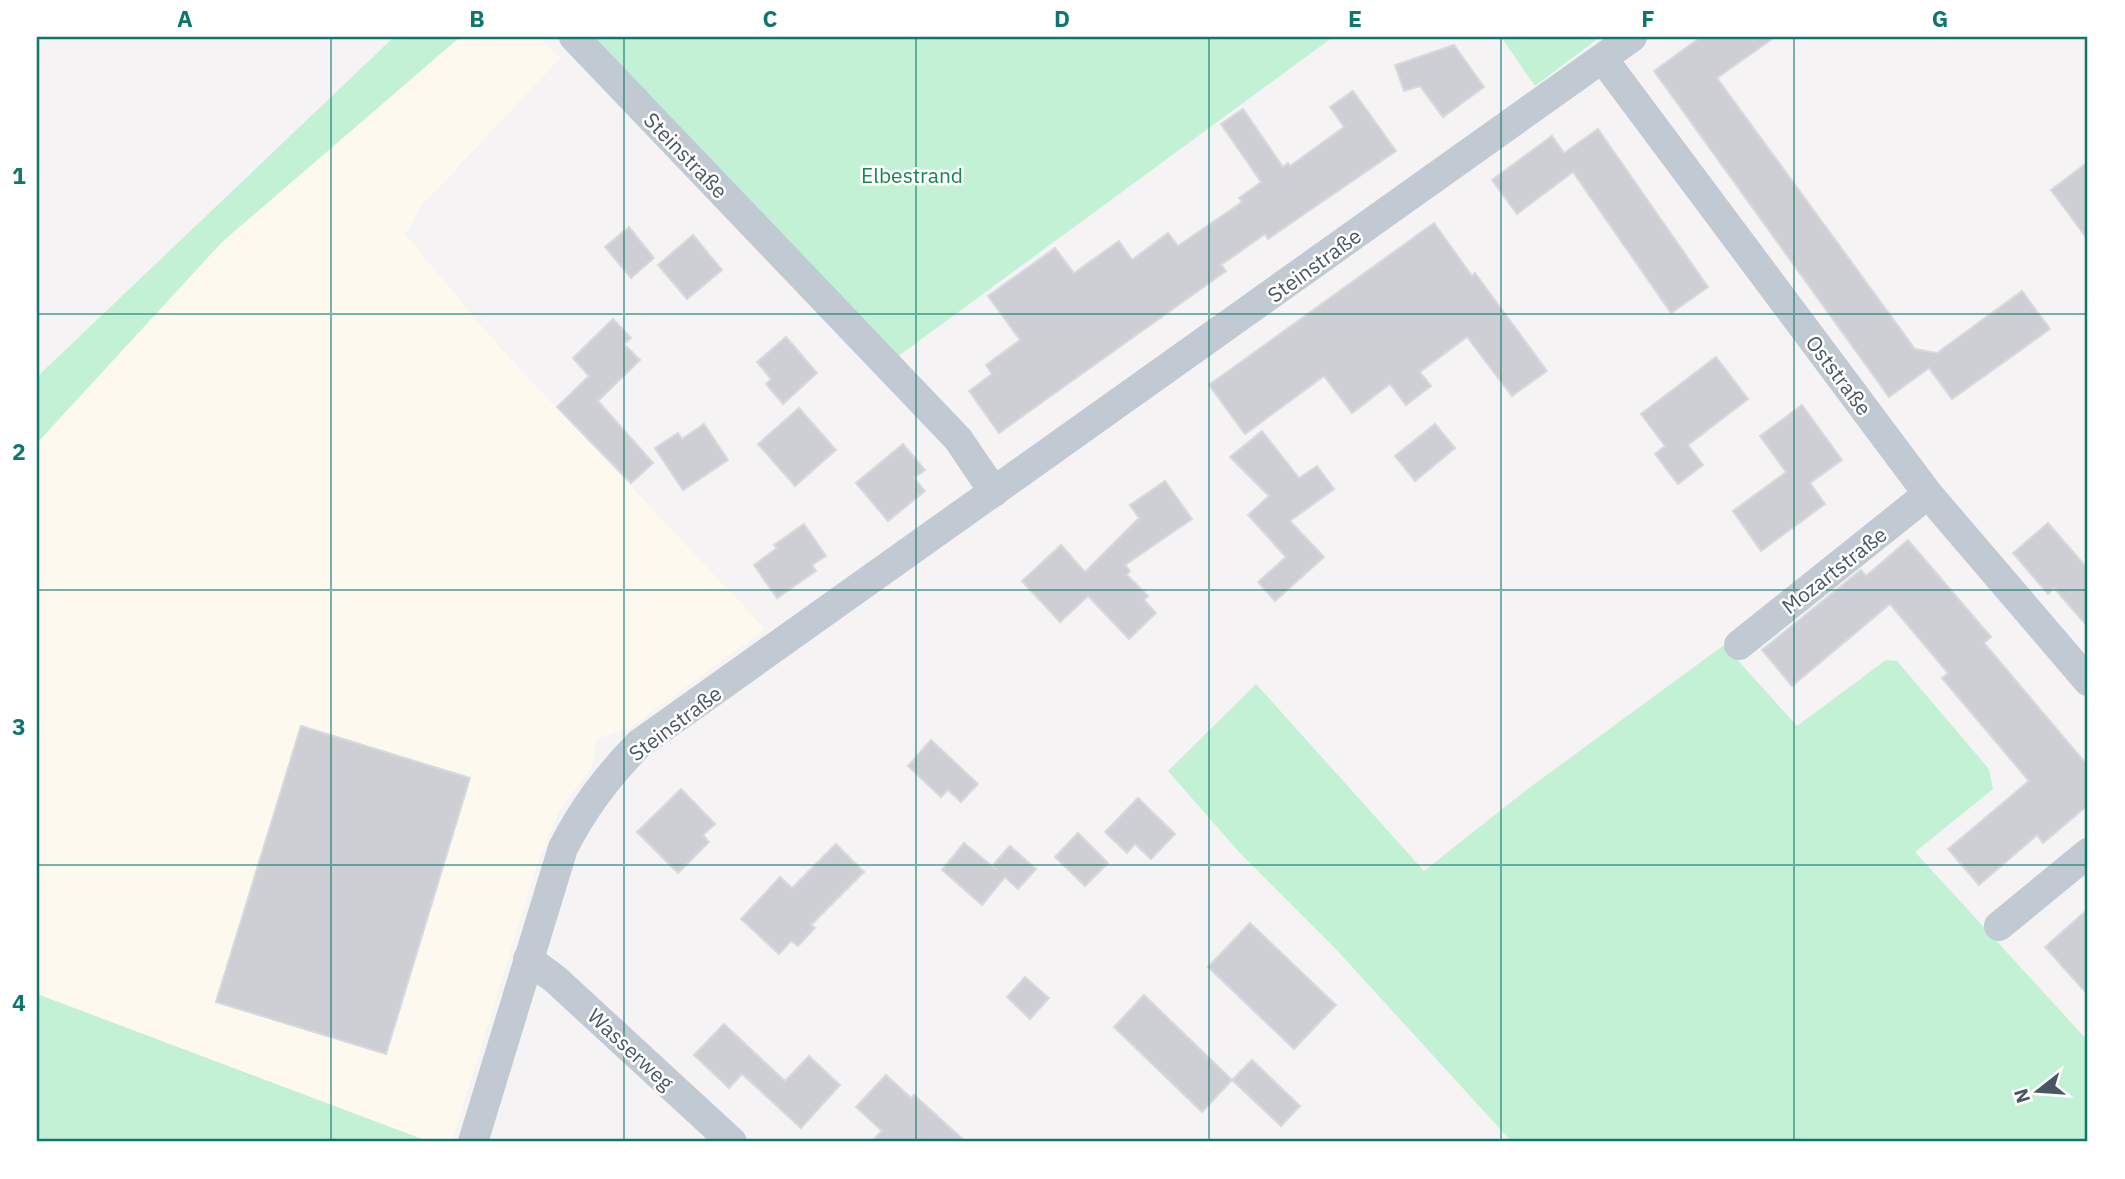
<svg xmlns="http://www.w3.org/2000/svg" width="2125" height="1179" font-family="'IBM Plex Sans',sans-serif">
	<rect width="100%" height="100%" fill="#f5f3f3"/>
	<path fill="#fdf9ef" d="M460,37H540L560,58L422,205L405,234L492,339L765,629L631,727L597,739L592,767L559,812L537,865L452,1142H430L37,994V443L222,242Z"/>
	<g fill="#c3f1d5">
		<path d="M394,37H460L222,242L37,443V377Z"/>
		<path d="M582,37H1333L897,357Z"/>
		<path d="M1501,37H1600L1535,86Z"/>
		<path d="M1724,645L1797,726L1886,660L1897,661L1989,769L1993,789L1915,852L2088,1041V1142H1512L1334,947L1239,852L1168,771L1256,684L1424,871L1529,788Z"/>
		<path d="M37,994L430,1142H37Z"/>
	</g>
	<g fill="#cdcfd5" stroke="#d7d9de" stroke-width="2">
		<path d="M1701,37H1775L1717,78L1915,349L1937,353L2022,291L2050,329L1952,399L1929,368L1889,397L1654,71Z"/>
		<path d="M1454,45L1484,87L1443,117L1420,86L1404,91L1395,65Z"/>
		<path d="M1353,91L1396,151L1268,239L1265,234L1221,265L1226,271L999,433L969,391L992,374L986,365L1020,340L988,296L1055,248L1074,273L1119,241L1132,260L1168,233L1178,246L1242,202L1239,198L1261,182L1221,124L1243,109L1283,167L1288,163L1290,166L1344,127L1330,107Z"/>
		<path d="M1598,129L1708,287L1671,313L1573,172L1517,214L1492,180L1552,136L1564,153Z"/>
		<path d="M2088,162V240L2051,190Z"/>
		<path d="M1434,223L1472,276L1475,273L1547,371L1512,396L1467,337L1420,372L1431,386L1406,405L1390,384L1352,413L1324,376L1245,434L1209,385Z"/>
		<path d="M629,227L654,258L631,278L605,247Z"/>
		<path d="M693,235L722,270L687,299L658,265Z"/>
		<path d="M613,319L631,338L624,344L640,360L598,401L653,463L631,483L557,407L589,376L573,358Z"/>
		<path d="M786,337L817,373L783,404L766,384L771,379L757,362Z"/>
		<path d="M1716,357L1748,399L1688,445L1703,465L1678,484L1655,454L1665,446L1641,414Z"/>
		<path d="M1802,405L1842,460L1810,483L1825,504L1761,551L1733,511L1786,472L1760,436Z"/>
		<path d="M799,408L836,450L795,486L758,444Z"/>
		<path d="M704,424L728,460L683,490L655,448L678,433L682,439Z"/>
		<path d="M1435,424L1455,448L1415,481L1395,456Z"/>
		<path d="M1262,431L1299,478L1317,466L1334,489L1290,521L1324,557L1275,601L1258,582L1286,557L1248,515L1269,496L1230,457Z"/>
		<path d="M903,444L925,470L914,478L925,491L888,521L856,483Z"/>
		<path d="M1165,481L1192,519L1125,565L1130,571L1127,575L1148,596L1144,600L1156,613L1129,639L1088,596L1060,622L1022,581L1061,545L1085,572L1139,518L1130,505Z"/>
		<path d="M2048,523L2088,569V627L2054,588L2048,594L2013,553Z"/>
		<path d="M804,524L826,556L812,565L816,571L777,598L754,565L777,548L774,545Z"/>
		<path d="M1908,540L1991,637L1984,643L2088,766V805L2043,843L2037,835L1979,885L1948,849L2029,781L1942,678L1948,673L1890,604L1792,686L1762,650L1861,570L1866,576Z"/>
		<path d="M301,726L470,778L386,1054L216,1002Z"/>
		<path d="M931,740L978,784L961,802L948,790L941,797L908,766Z"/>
		<path d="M681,789L715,824L703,835L709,842L678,873L637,832Z"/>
		<path d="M1138,798L1175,834L1151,859L1135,844L1127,853L1105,832Z"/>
		<path d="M1078,833L1108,863L1085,886L1055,857Z"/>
		<path d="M964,843L997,870L992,866L1010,846L1036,869L1018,889L1005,877L982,905L942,870Z"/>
		<path d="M836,844L864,872L811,925L815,928L798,946L791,941L779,954L741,919L780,877L792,888Z"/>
		<path d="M2088,909V995L2045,947Z"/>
		<path d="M1250,923L1336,1005L1294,1049L1208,967Z"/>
		<path d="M1025,977L1049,998L1030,1019L1007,997Z"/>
		<path d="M1144,995L1232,1080L1202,1112L1114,1027Z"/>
		<path d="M724,1024L785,1081L809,1056L840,1085L801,1128L742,1074L729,1088L694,1055Z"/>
		<path d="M1252,1060L1300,1106L1281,1126L1232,1080Z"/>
		<path d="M886,1075L911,1098L914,1095L966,1142H871L882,1131L856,1107Z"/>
	</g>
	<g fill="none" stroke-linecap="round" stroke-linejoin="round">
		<g stroke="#c1cad2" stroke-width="30">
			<path d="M574,37L958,439L994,492"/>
			<path d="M1603,59L1928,494L2088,681"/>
			<path d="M1739,645L1928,494"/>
			<path d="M1999,926L2088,853"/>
			<path d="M528,959L555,979L732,1142"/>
			<path d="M473,1142L563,848C584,807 607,777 639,744L1632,37"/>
		</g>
	</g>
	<path fill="none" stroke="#0f766e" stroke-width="2" stroke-opacity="0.55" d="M331,37V1142M624,37V1142M916,37V1142M1209,37V1142M1501,37V1142M1794,37V1142M37,314H2088M37,590H2088M37,865H2088"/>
	<g text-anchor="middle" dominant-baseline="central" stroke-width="5" stroke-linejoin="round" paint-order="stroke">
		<g font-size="21" fill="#4a5661" stroke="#fff">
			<text transform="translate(686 155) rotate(46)">Steinstraße</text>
			<text transform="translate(1314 265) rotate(-36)">Steinstraße</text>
			<text transform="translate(1839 375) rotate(53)">Oststraße</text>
			<text transform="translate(1834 570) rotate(-38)">Mozartstraße</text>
			<text transform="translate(675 723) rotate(-37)">Steinstraße</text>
			<text transform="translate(631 1049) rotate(43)">Wasserweg</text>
		</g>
		<g font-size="21" fill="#17864f" stroke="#fff">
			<text x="912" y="175">Elbestrand</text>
		</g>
	</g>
	<rect width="2125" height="1179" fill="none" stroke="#ffffff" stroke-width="77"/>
	<g transform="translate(2038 1091) rotate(253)" stroke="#ffffff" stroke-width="5" paint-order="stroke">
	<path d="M0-5L12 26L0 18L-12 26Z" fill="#4a5661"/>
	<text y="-10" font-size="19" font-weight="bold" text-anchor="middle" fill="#4a5661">N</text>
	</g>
	<rect x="38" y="38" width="2048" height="1102" fill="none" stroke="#0f766e" stroke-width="2.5"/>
	<g font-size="23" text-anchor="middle" font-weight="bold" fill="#0f766e">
		<text x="185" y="27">A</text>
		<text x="477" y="27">B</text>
		<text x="770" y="27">C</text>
		<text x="1062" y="27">D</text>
		<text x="1355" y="27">E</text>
		<text x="1648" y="27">F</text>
		<text x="1940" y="27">G</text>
		<text x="19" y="184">1</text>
		<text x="19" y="460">2</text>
		<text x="19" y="735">3</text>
		<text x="19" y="1011">4</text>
	</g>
</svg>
